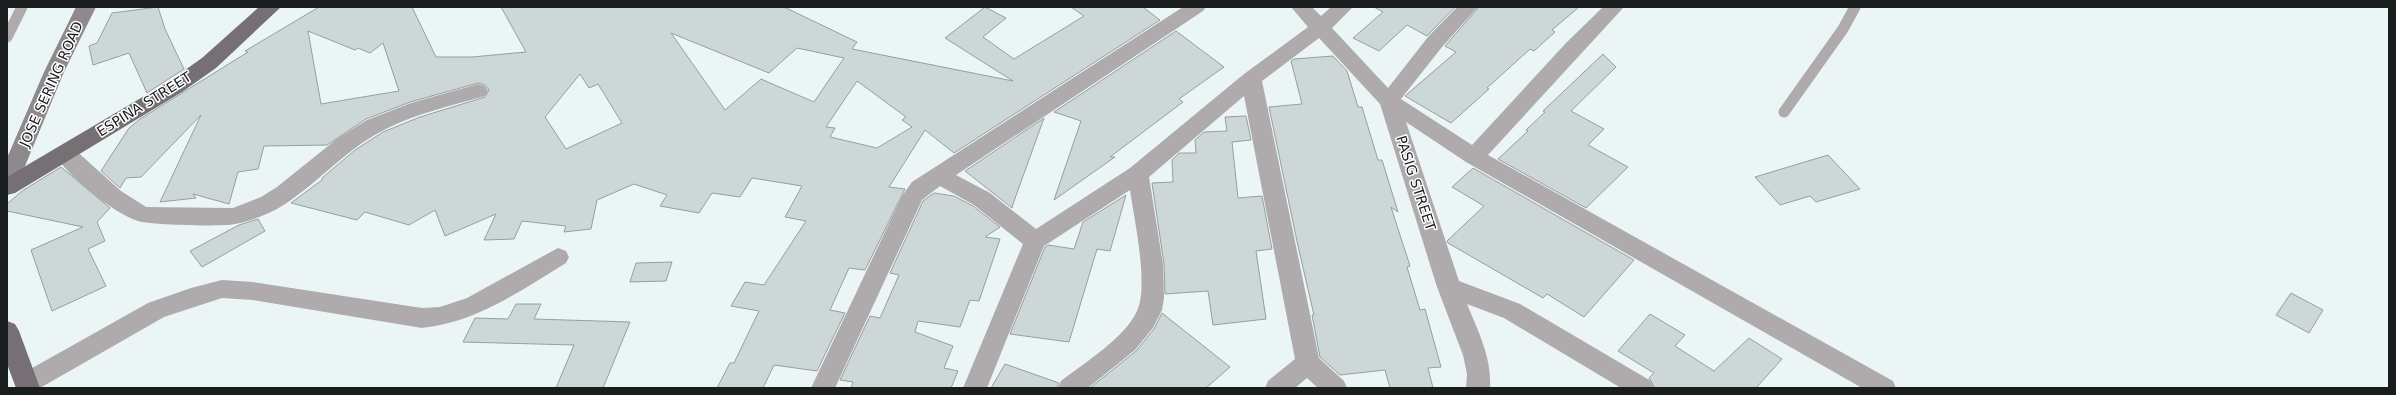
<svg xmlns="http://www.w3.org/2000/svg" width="2396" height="395" font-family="'DejaVu Sans',sans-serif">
	<rect width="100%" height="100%" fill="#ebf5f5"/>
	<g fill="#cdd7d7" stroke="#969f9f" fill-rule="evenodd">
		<path d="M158,7L165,29L184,69L147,93L129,53L93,65L89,46L97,43L112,13Z"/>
		<path d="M319,7H412L436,57H472L526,52L501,7H784L857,42L852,49L1013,81L945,38L985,7L1006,18L983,37L1014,59L1084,16L1071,7H1143L1160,20L954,153L925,130L889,187L905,189L865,270L849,268L830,310L845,313L817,371L774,365L763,388H717L730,363H734L759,311L731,306L745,282L764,285L806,221L785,217L802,186L752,178L740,197L712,193L699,213L660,206L667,195L634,184L597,200L591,229L564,232L566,226L522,221L514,239L484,240L496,214L445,236L435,210L409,225L365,212L357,220L291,203L322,180V178L355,150L383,132L420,117L485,97L489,90L485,85L478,83L410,102L366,119L327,145L264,146L258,169L238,172L229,204L193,194L196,198L160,202L201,115L141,177L126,178L120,188L101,171L129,128L140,119L248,52L245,51ZM308,31L355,50L358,48L370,53L383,43L399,91L321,104ZM671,33L769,73L797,48L844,58L814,102L761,79L725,110ZM580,74L589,88L598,84L622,123L566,149L545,117ZM857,81L906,117L902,120L912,127L877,148L830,137L835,128L826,127Z"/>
		<path d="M1374,7H1455L1427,36L1407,25L1379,51L1353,38L1383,12Z"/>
		<path d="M1479,7H1579L1552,30L1555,32L1534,51L1530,49L1487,88L1489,89L1451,123L1405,96L1456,52L1445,46Z"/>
		<path d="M1176,31L1224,67L1179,99L1183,102L1110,157H1115L1054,200L1081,121L1054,112Z"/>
		<path d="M1603,54L1616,67L1571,111L1604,129L1588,145L1628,167L1586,208L1498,159L1528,131L1526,130L1545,112L1543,111Z"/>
		<path d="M1333,56L1347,71L1358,107H1362L1378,160H1382L1398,212L1391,207L1410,266L1407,267L1420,310L1425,309L1441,367L1428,368L1433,388H1390L1385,370L1340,375L1320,357L1312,315H1314L1298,246L1269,107L1302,104L1291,61L1294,59Z"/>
		<path d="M1246,116L1251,140L1232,142L1238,198L1262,196L1272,249L1256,251L1266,319L1213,325L1208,291L1165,294L1164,264L1152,183L1173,182L1172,160L1179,153H1196L1195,140L1204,132L1227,131L1225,117Z"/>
		<path d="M1044,118L1013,204L1012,208L965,171Z"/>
		<path d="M1828,155L1860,189L1816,202L1810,196L1780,205L1755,177Z"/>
		<path d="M61,167L110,208L97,222L105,241L88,249L106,286L52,311L31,250L83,227L7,211V204L22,191Z"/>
		<path d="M1473,168L1634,260L1584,317L1547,294L1543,298L1448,243L1447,241L1484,206L1452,187Z"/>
		<path d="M934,193L954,196L973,206L1000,227L985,237L1000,239L979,301L970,300L960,327L918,321L915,332L953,346L944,368L958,371L951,388H851L853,382L840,380L870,316L880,318L899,275L890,273L923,201Z"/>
		<path d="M1126,195L1110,251L1097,249L1069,342L1010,334L1045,247L1048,245L1074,249L1083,222Z"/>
		<path d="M258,219L265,231L202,267L190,251L239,225Z"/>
		<path d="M672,262L666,281L630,282L636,263Z"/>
		<path d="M2291,293L2323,310L2309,333L2276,315Z"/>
		<path d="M516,304H541L534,319L630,322L603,388H556L574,345L463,342L475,318L508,319Z"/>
		<path d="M1162,313L1230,367L1206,388H1090L1136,351L1154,329Z"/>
		<path d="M1650,314L1685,335L1675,346L1714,371L1749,338L1782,359L1756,388H1655L1649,378L1654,373L1618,351Z"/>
		<path d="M1005,364L1059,383L1057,388H991Z"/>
	</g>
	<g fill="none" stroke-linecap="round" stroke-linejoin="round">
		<g stroke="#afabad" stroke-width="11">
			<path d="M7,37L22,7"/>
			<path d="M1784,112L1843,29L1855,7"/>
		</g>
		<g fill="#afabad" fill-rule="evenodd">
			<path d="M1183,7H1206L1203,11L956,175L990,193L1036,229L1130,168L1244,74L1308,27L1291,7H1312L1321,16L1331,7H1353L1332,28L1388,88L1428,37L1457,7H1478L1442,47L1401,99L1472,145L1566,43L1603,7H1624L1488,155L1893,381L1896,388H1862L1466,162L1406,122L1459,281L1520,304L1651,381L1654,388H1621L1504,318L1467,304C1478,331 1492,358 1490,388H1466L1467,374L1463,355L1437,287L1380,104L1319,38L1262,81L1319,358L1344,381L1347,388H1318L1307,378L1295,388H1265L1268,381L1295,359L1244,96L1149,177L1163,264L1164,298L1162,310L1153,328L1135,350L1088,388H1058L1061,381C1084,363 1125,338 1137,311C1149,286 1134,218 1130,190L1044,246L987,388H963L1023,244L974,205L940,186L922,200L835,388H811L902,196L912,182Z"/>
			<path d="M478,84L485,86L488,91L485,96C450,106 414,114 382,131C343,151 315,187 277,209C264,216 249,221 235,224C222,227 150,225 138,221C113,213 67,176 54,153L57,148L65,145L73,148L121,191L146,207L233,208L261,197L277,187L338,138L367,120L411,103Z"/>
			<path d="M558,248L566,251L569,257L566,263C520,291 477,322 422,328L253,300L222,298L164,317L40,388H17L15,383L18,376L148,303L191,288L222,280L253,282L422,308L440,307L467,298Z"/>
		</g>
		<path fill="#8e898c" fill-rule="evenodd" d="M76,7H96L64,72L18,183L15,189L7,191V158L44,72Z"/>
		<g fill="#767074" fill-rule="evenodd">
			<path d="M259,7H281L216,68L182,92L15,193L7,195V177L168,82L202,58Z"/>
			<path d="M7,321L15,324L19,331L40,388H16L7,364Z"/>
		</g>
	</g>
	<g text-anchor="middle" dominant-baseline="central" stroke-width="3" stroke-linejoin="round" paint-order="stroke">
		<g font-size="14" fill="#191d1d" stroke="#fff">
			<text transform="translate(51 84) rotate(-66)">JOSE SERING ROAD</text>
			<text transform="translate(144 104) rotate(-32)">ESPINA STREET</text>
			<text transform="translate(1416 183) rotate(72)">PASIG STREET</text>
		</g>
	</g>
	<rect width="2396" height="395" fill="none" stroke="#191d1d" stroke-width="16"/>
</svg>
